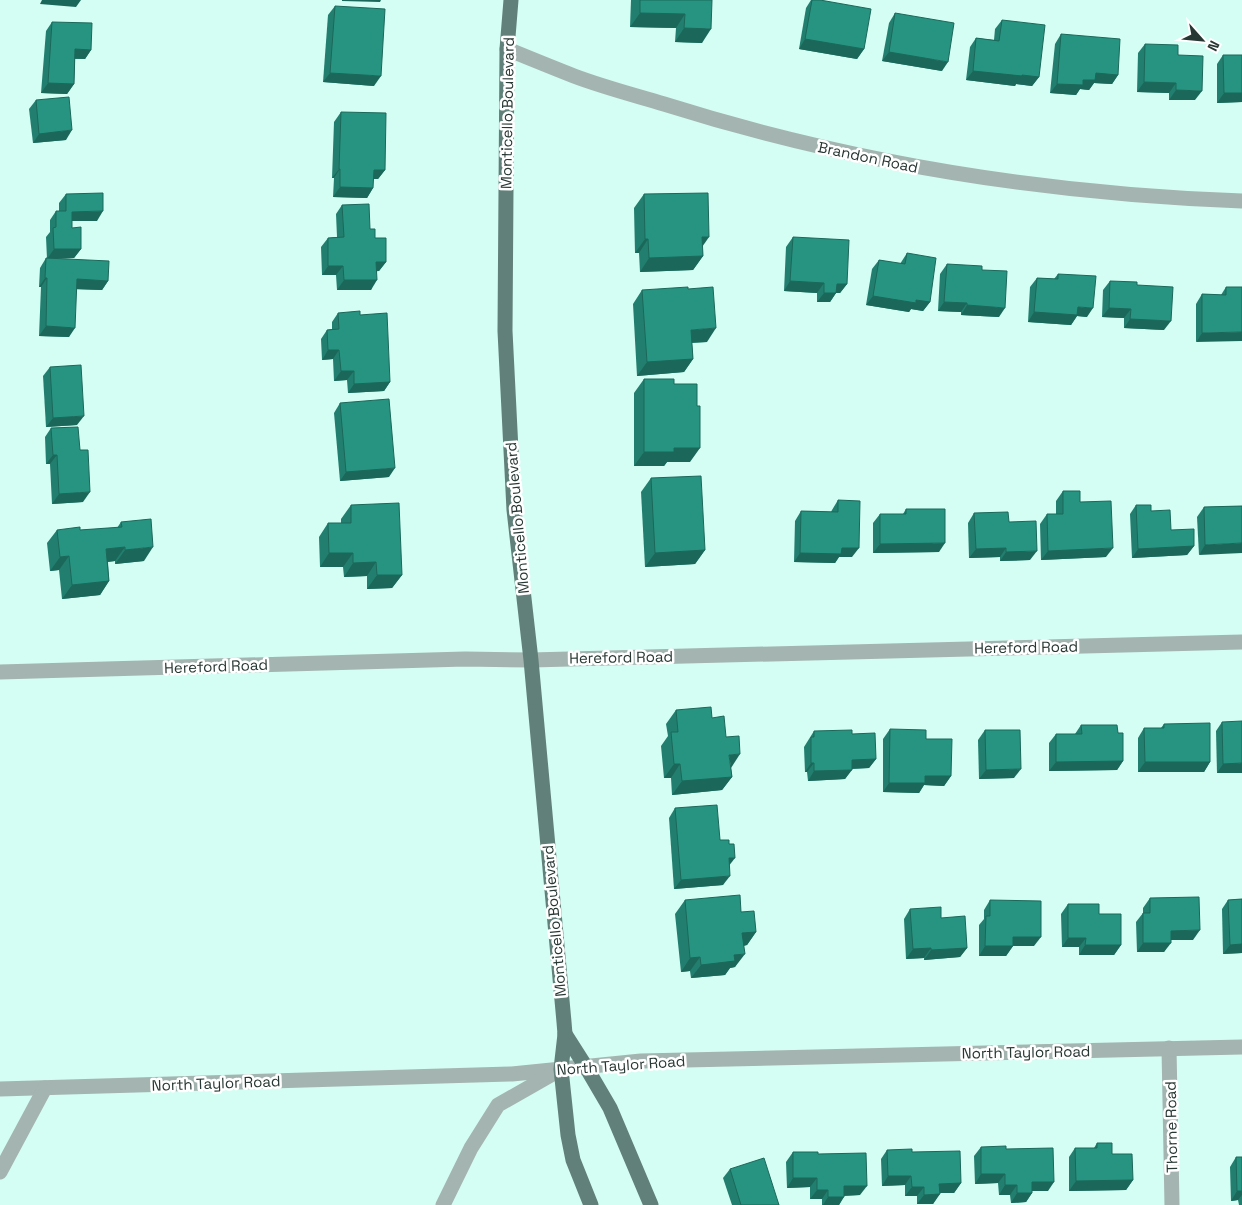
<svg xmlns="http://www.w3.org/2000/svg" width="1242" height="1205" font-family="'Space Grotesk',sans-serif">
	<rect width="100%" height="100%" fill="#d4fdf3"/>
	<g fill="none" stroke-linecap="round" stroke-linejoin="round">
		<g stroke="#a4b4b0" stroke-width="15">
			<path d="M507,49C529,58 551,67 574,76C603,87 634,95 664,104C851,163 1046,194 1242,201"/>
			<path d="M0,672L465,659L531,660L1242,642"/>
			<path d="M1169,1048L1172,1205"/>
			<path d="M0,1089L512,1074L641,1061L1242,1047"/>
			<path d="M0,1172L45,1088"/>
			<path d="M443,1205L471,1148L498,1105L556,1072"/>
		</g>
		<g stroke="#618079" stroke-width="15">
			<path d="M511,0L507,49L505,331L514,510L531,660L564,1022L565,1034L561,1069L568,1135L573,1160L591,1205"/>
			<path d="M565,1034L586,1067L610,1108L651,1205"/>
		</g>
	</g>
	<g fill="#227f6f">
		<path d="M631,0H712L702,43L675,42L676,28L630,27Z"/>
		<path d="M811,0H820L864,49L857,59L799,49L806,8Z"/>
		<path d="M335,6L374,86L323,82L328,15Z"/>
		<path d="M895,13L942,71L882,61L889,23Z"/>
		<path d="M1002,20L1039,77L1032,86L1016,84L1015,86L966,80L970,47L976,38L994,40L995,29Z"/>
		<path d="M52,22L91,50L85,59H75L74,84L67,94L41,93L46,31Z"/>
		<path d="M1061,34L1118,75L1112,84L1094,83L1089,90L1080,89L1076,95L1050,93L1055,44Z"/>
		<path d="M1145,44L1178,55L1195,100H1169V93L1137,92L1138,53Z"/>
		<path d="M1223,55L1242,102L1217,103V64Z"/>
		<path d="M36,100L66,140L33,143L29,109Z"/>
		<path d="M341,112L385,170L378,179H373V188L367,198L333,197L334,178H332L334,122Z"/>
		<path d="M66,194L97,221H72V228L81,249L74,258L49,259L108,281L102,290L77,289L69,337L39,336L41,287H39L40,268L46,258L47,259L46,237L50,232V220L56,211H59V203Z"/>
		<path d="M644,194L702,247L703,256L693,270L640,272L639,253H635L634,208Z"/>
		<path d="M342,205L370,229L375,238L386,262L379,271H377L371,290H337L336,275H322L321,247L328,238L337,237L336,214Z"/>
		<path d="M793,237L847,284L840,293H836L830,302H817V293L784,291L786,247Z"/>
		<path d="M907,253L930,302L923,311L911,309L909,312L866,305L872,269L879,260L900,264Z"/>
		<path d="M947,264L982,270L999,317L961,315V312L938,311L940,274Z"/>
		<path d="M1058,274L1087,317L1077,316L1071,325L1028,322L1030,287L1037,278L1054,279Z"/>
		<path d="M1110,281L1137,285L1164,330L1124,328V318L1102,317L1103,290Z"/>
		<path d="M1226,287H1242L1196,342V304L1202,294L1221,295Z"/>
		<path d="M642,290L707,342L692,343L693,359L684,372L637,376L633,304Z"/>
		<path d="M338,313L360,315L390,382L384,391L348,393L347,380L334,381L333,359L322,360L321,339L327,330L332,329V322Z"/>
		<path d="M50,367L77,425L46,427L43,376Z"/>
		<path d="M644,379L674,384L690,462H667L664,466H634V393Z"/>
		<path d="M340,403L389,477L340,481L334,413Z"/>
		<path d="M51,428L83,502L52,504L50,464H46L45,437Z"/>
		<path d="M651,478L705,550L695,564L645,567L641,492Z"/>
		<path d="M1063,491L1080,502L1106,557L1041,560L1040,524L1047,514H1056V501Z"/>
		<path d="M838,500L852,557H839L835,563L794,562L795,521L801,511L831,512L832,510Z"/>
		<path d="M351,505L402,575L392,588L367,589V576L344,577L343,567H320L319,537L328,523H341V519Z"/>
		<path d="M1136,505L1151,511L1171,530L1194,546L1187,555L1132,558L1130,514Z"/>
		<path d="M1242,506L1199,555L1197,517L1204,507Z"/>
		<path d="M906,509L939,552L873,553V523L880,514H903Z"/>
		<path d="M974,513L1009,522L1030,560L1000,561V557L969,558L968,523Z"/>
		<path d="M121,522L144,561L115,564V561L108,562L109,581L100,595L62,599L59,570L50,571L47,543L57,530H80L117,528Z"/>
		<path d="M676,710L712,718L731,768L732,777L722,790L672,795L671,778H664L661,746L668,736L666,724Z"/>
		<path d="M1222,722L1242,773H1217L1216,731Z"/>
		<path d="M1164,724L1210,762L1204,772H1138V738L1144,728H1161Z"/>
		<path d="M1081,725L1118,733L1123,761L1117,770L1049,771V743L1056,734H1075Z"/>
		<path d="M890,729L926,739L951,776L944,786L924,785L919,793L883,792V739Z"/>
		<path d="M985,730L1014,778L979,779L978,740Z"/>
		<path d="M814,731L852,734L876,759L869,768L852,769L845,779L808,781L807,772H805L804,747Z"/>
		<path d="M675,808L720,840L729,866L723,885L674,889L669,818Z"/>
		<path d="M1150,898L1193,940H1171L1164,952H1137L1136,922L1143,913V908Z"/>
		<path d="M1242,899V953L1223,954L1222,909L1228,900Z"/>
		<path d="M685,900L741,912L756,932L747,945L744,946L735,967L730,968L725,975L691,978L690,971L681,972L675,914Z"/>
		<path d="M990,900L1034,946H1013L1006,956H979V925L984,919V910Z"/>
		<path d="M1068,904L1099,914L1121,945L1114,955H1079V947H1062L1061,914Z"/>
		<path d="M910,909L941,918L967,948L960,957L924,960V958L906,959L904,919Z"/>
		<path d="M1097,1143L1112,1154L1133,1180L1126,1190L1069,1191V1157L1075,1148H1094Z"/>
		<path d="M981,1147L1006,1149L1048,1191H1032V1193L1026,1202L1011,1203L1010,1195H999L998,1183L975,1184L974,1156Z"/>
		<path d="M887,1150L912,1152L961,1183L954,1193H940L933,1204H917V1196H905V1185L882,1186L881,1159Z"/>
		<path d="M793,1152L818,1154L860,1195L844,1196L839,1205H822V1199H810V1187L787,1188L786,1162Z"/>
		<path d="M1236,1157H1242V1205H1239L1238,1200L1231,1201L1230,1167Z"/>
		<path d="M730,1169L779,1205H732L723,1178Z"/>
	</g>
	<g fill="#1b685a">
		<path d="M42,0H81L76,7L40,4Z"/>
		<path d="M342,0H381L380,2L342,1Z"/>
		<path d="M640,13L685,14L676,28L630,27Z"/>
		<path d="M684,28L711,29L702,43L675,42Z"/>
		<path d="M805,39L864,49L857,59L799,49Z"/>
		<path d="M75,49L91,50L85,59L69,58Z"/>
		<path d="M889,52L948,62L942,71L882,61Z"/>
		<path d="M973,71L1022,75L1039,77L1032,86L1016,84L1015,86L966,80Z"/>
		<path d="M330,73L381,76L374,86L323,82Z"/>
		<path d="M1096,73L1118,75L1112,84L1094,83L1089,90L1080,89L1076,95L1050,93L1057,84L1083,80Z"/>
		<path d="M1144,82L1176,83L1169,93L1137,92Z"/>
		<path d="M48,83L74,84L67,94L41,93Z"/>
		<path d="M1176,90L1202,91L1195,100H1169Z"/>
		<path d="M1224,93H1242V102L1217,103Z"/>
		<path d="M72,130L66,140L33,143L39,134Z"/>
		<path d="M339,169H340L334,178H332Z"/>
		<path d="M374,170H385L378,179H367Z"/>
		<path d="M340,187L373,188L367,198L333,197Z"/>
		<path d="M103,211L97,221H65L72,212Z"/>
		<path d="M702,237H709L700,250Z"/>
		<path d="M645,239H648L639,253H635Z"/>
		<path d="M54,249H81L74,258L47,259Z"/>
		<path d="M703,256L693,270L640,272L649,258Z"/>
		<path d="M376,262H386L379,271L370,272Z"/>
		<path d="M328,266H343L336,275H322Z"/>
		<path d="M45,278H47L41,287H39Z"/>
		<path d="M77,279L108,281L102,290L70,289Z"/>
		<path d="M344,280H377L371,290H337Z"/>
		<path d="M790,281L824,283L817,293L784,291Z"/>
		<path d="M837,284H847L840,293H836L830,302H817L824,293Z"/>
		<path d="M873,296L916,300L930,302L923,311L911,309L909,312L866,305Z"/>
		<path d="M944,302L967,303L961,312L938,311Z"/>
		<path d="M967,305L1005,308L999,317L961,315Z"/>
		<path d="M1078,307L1093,308L1087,317L1077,316L1071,325L1028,322L1034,312Z"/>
		<path d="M1109,308L1131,309L1124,318L1102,317Z"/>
		<path d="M1130,319L1171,321L1164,330L1124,328Z"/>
		<path d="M46,326L75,328L69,337L39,336Z"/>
		<path d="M716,328L707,342L682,343L691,330Z"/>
		<path d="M1242,332V341L1196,342L1202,333Z"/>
		<path d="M328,350H339L333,359L322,360Z"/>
		<path d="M693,359L684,372L637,376L647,362Z"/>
		<path d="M341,371H354L347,380L334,381Z"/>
		<path d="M390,382L384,391L348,393L354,384Z"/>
		<path d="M84,416L77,425L46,427L53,418Z"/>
		<path d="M674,448H700L690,462H667L664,466H634L644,452Z"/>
		<path d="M53,455H57L50,464H46Z"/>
		<path d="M395,468L389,477L340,481L346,472Z"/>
		<path d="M90,492L83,502L52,504L59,494Z"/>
		<path d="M945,543L939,552L873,553L880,544Z"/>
		<path d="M1242,543V553L1199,555L1205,545Z"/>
		<path d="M1194,546L1187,555L1132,558L1138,549Z"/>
		<path d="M125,547L115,561L97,563L106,549Z"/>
		<path d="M153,547L144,561L115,564L125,550Z"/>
		<path d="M842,548H859L852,557H839L835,563L794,562L800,553Z"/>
		<path d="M1006,548L1000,557L969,558L976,549Z"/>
		<path d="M1113,548L1106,557L1041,560L1048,551Z"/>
		<path d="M705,550L695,564L645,567L655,553Z"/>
		<path d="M1037,551L1030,560L1000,561L1006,552Z"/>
		<path d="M329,553H353L343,567H320Z"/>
		<path d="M69,556L59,570L50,571L60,557Z"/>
		<path d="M376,562L367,576L344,577L353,563Z"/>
		<path d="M377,575H402L392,588L367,589Z"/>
		<path d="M109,581L100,595L62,599L72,585Z"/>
		<path d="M740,754L731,768L729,755Z"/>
		<path d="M876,759L869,768L845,769L852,760Z"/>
		<path d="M1123,761L1117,770L1049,771L1056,762Z"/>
		<path d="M1145,762H1210L1204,772H1138Z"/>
		<path d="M811,763H814L807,772H805Z"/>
		<path d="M1242,763V773H1217L1223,764Z"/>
		<path d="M674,764H680L671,778H664Z"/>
		<path d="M1021,769L1014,778L979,779L986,770Z"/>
		<path d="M852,770L845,779L808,781L814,771Z"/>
		<path d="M925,776H951L944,786L924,785L919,793L883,792L889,783Z"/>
		<path d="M732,777L722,790L672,795L682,781Z"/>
		<path d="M729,858H735L728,867Z"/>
		<path d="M730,876L723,885L674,889L681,880Z"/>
		<path d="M1200,930L1193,940H1164L1171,931Z"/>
		<path d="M756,932L747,945L733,947L742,933Z"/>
		<path d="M1013,937H1041L1034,946H1007Z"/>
		<path d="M1068,938H1086L1079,947H1062Z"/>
		<path d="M1143,943H1171L1164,952H1137Z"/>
		<path d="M1242,944V953L1223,954L1230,945Z"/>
		<path d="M1085,945H1121L1114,955H1079Z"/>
		<path d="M985,946H1013L1006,956H979Z"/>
		<path d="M931,948L924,958L906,959L913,949Z"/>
		<path d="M967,948L960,957L924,960L931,950Z"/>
		<path d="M745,954L735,967L730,968L725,975L691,978L701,965L734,955Z"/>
		<path d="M700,957L690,971L681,972L690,958Z"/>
		<path d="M981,1174H1005L998,1183L975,1184Z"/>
		<path d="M888,1176H911L905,1185L882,1186Z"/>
		<path d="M793,1178H817L810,1187L787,1188Z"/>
		<path d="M1133,1180L1126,1190L1069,1191L1076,1181Z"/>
		<path d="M1032,1182H1054L1048,1191H1026Z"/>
		<path d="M961,1183L954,1193H932L939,1184Z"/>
		<path d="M1005,1185H1017L1010,1195H999Z"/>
		<path d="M844,1186H867L860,1195L837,1196Z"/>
		<path d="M912,1187H924L917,1196H905Z"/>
		<path d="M817,1190H828L822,1199H810Z"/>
		<path d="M1237,1191H1242V1195L1238,1200L1231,1201Z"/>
		<path d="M1017,1193H1032L1026,1202L1011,1203Z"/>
		<path d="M940,1194L933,1204H917L924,1195Z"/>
		<path d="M828,1197H844L839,1205H823Z"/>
	</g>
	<g fill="#279481" stroke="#1b685a">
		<path d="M640,0H712L711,29L684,28L685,14L640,13Z"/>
		<path d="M812,0H820L871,9L864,49L805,39Z"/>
		<path d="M335,6L385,9L381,76L330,73Z"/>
		<path d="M895,13L954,23L948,62L889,52Z"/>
		<path d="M1002,20L1045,25L1039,77L1022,75V76L973,71L976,38L999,41Z"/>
		<path d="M52,22L92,23L91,50L75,49L74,84L48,83Z"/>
		<path d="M1061,34L1120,39L1118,75L1096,73L1095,80H1083V85L1057,84Z"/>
		<path d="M1145,44L1178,45V55L1203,56L1202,91L1176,90V83L1144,82Z"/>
		<path d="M1223,55H1242V93H1224Z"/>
		<path d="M69,97L72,130L39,134L36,100Z"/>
		<path d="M341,112L386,113L385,170H374L373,188L340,187V169H339Z"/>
		<path d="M103,193V211L72,212V228L81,227V249H54L53,228L56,227V211H66V194Z"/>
		<path d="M708,193L709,237H702L703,256L649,258L648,239H645L644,194Z"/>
		<path d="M369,204L370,229H375V238H386V262H376L377,280H344L343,266H328V238L344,237L342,205Z"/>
		<path d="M793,237L849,240L847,284H837L836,293H824V283L790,281Z"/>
		<path d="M907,253L936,258L930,302L916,300V303L873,296L879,260L905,264Z"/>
		<path d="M46,258L109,261L108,281L77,279L75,328L46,326L47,278H45Z"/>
		<path d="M947,264L982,266V270L1007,271L1005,308L967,305V303L944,302Z"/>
		<path d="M1058,274L1096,276L1093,308L1078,307L1077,315L1034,312L1037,278L1058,279Z"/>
		<path d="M1110,281L1137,282V285L1173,287L1171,321L1130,319L1131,309L1109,308Z"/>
		<path d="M688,287V289L713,287L716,328L691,330L693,359L647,362L642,290Z"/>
		<path d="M1226,287H1242V332L1202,333V294L1226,295Z"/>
		<path d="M360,311V315L387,313L390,382L354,384V371H341L339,350H328L327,330L339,329L338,313Z"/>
		<path d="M81,365L84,416L53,418L50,367Z"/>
		<path d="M644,379H674V384H697V406H700V448H674V452H644Z"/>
		<path d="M389,399L395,468L346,472L340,403Z"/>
		<path d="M78,427L80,450H88L90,492L59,494L57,455H53L51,428Z"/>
		<path d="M701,476L705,550L655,553L651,478Z"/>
		<path d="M1063,491H1080V502L1111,501L1113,548L1048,551L1047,514H1063Z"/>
		<path d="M838,500L860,501L859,548H842L841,554L800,553L801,511L838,512Z"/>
		<path d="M399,503L402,575H377L376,562L353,563V553H329L328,523H351V505Z"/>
		<path d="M1136,505H1151V511L1170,510L1171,530L1194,529V546L1138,549Z"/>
		<path d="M1242,506V543L1205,545L1204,507Z"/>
		<path d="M906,509H945V543L880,544V514H906Z"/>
		<path d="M1008,512L1009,522L1036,521L1037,551L1006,552V548L976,549L974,513Z"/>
		<path d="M151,519L153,547L125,550V547L106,549L109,581L72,585L69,556L60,557L57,530L80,527V530L122,527L121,522Z"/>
		<path d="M711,707L712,718L724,716L726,737L739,736L740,754L729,755L732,777L682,781L680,764H674L671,732H678L676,710Z"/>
		<path d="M1242,721V763L1223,764L1222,722Z"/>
		<path d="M1210,723V762H1145L1144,728H1164V724Z"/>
		<path d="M1081,725H1117L1118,733H1123V761L1056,762V734H1082Z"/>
		<path d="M890,729L926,730V739H952L951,776H925V783H889Z"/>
		<path d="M852,730V734L875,733L876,759L852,760V770L814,771V763H811V737H814V731Z"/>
		<path d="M985,730H1020L1021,769L986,770Z"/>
		<path d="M717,805L720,840H729V844H734L735,858H729L730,876L681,880L675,808Z"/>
		<path d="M740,895L741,912L754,911L756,932L742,933L745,954L734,955L735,961L701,965L700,957L690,958L685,900Z"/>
		<path d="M1199,897L1200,930L1171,931V943H1143V913H1150V898Z"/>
		<path d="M1242,899V944L1230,945L1228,900Z"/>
		<path d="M990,900L1041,901V937H1013V946H985L986,916H990Z"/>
		<path d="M1068,904H1099V914H1121V945H1085L1086,938H1068Z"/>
		<path d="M941,907V918L965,916L967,948L931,950V948L913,949L910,909Z"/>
		<path d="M1097,1143H1112V1154H1132L1133,1180L1076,1181L1075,1148H1097Z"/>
		<path d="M1006,1146V1149L1053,1148L1054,1182H1032V1193H1017V1185H1005V1174H981V1147Z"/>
		<path d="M912,1149V1152L960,1151L961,1183L939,1184L940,1194L924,1195V1187H912L911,1176H888L887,1150Z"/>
		<path d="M793,1152H818V1154L866,1153L867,1186H844V1197H828V1190H817V1178H793Z"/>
		<path d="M1236,1157H1242V1191H1237Z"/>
		<path d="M764,1158L779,1205H741L730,1169Z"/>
	</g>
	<g text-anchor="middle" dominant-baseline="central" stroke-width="5" stroke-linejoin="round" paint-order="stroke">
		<g font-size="15" fill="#273733" stroke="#fff">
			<text transform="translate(507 113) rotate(-89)">Monticello Boulevard</text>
			<text transform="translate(868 157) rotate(12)">Brandon Road</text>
			<text transform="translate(517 518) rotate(-95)">Monticello Boulevard</text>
			<text transform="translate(1026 647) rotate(-1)">Hereford Road</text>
			<text transform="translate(621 657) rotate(-1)">Hereford Road</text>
			<text transform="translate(216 666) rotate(-2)">Hereford Road</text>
			<text transform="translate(554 921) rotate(-95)">Monticello Boulevard</text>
			<text transform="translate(1026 1052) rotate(-1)">North Taylor Road</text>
			<text transform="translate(621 1065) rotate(-4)">North Taylor Road</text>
			<text transform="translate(216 1083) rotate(-2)">North Taylor Road</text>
			<text transform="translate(1171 1127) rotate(-91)">Thorne Road</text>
		</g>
	</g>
	<g transform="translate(1202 40) rotate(117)" stroke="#ffffff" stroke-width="4" paint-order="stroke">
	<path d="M0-4L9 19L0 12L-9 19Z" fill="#273733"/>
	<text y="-8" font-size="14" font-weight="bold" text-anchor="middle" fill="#273733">N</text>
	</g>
</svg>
